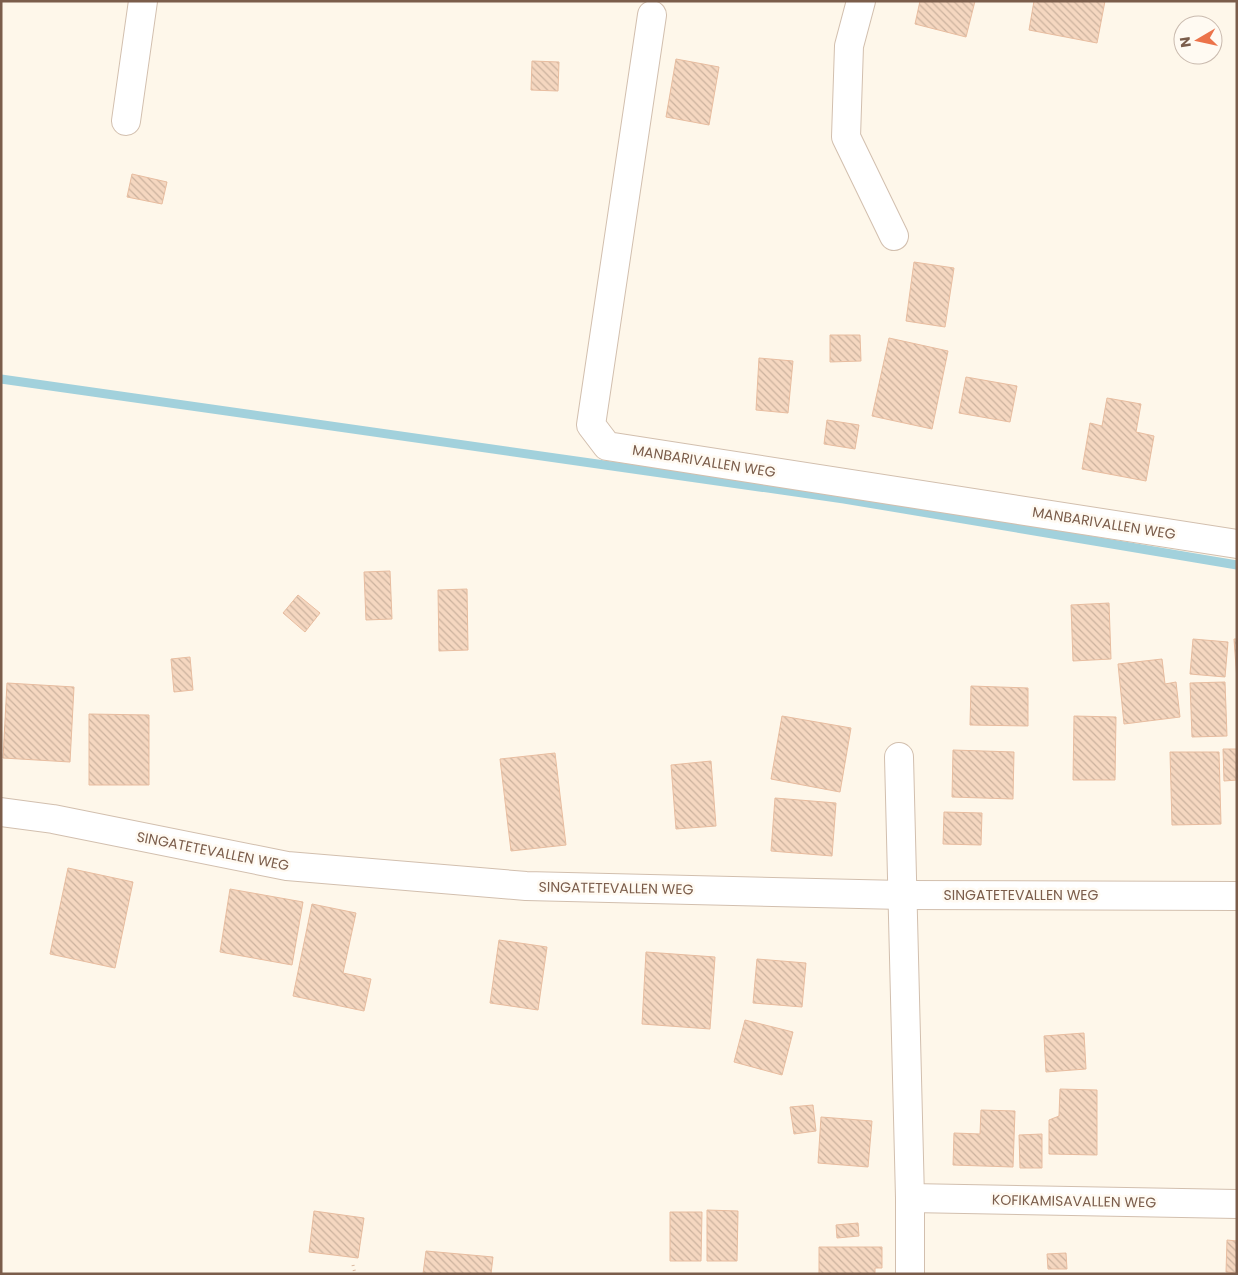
<svg xmlns="http://www.w3.org/2000/svg" width="1238" height="1275" font-family="Poppins,sans-serif">
	<defs>
		<pattern id="building-back-hatch" width="6" height="6" patternUnits="userSpaceOnUse" patternTransform="scale(1.25)"><rect width="6" height="6" fill="#f5d7c0"/><path d="M-1 5l2 2M0 0l6 6M5-1l2 2" fill="none" stroke="#cbb29e"/></pattern>
	</defs>
	<rect width="100%" height="100%" fill="#fef7ea"/>
	<g fill="none" stroke-linecap="round" stroke-linejoin="round">
		<path stroke="#a2d1dc" stroke-width="9" d="M1,379L844,499L1237,565"/>
	</g>
	<g fill="url(#building-back-hatch)" stroke="#e8bda0">
		<path d="M920,1H975L966,37L915,24Z"/>
		<path d="M1034,1H1105L1097,43L1029,30Z"/>
		<path d="M676,59L719,67L709,125L666,117Z"/>
		<path d="M532,61L559,62L558,91L531,90Z"/>
		<path d="M132,174L167,182L162,204L127,197Z"/>
		<path d="M914,262L954,268L945,327L906,321Z"/>
		<path d="M830,335H860L861,361L830,362Z"/>
		<path d="M889,338L948,351L932,429L872,416Z"/>
		<path d="M759,358L793,361L788,413L756,410Z"/>
		<path d="M966,377L1017,386L1010,422L959,413Z"/>
		<path d="M1107,398L1141,404L1136,432L1154,436L1146,481L1082,469L1090,423L1102,426Z"/>
		<path d="M827,420L859,425L855,449L824,444Z"/>
		<path d="M390,571L392,619L366,620L364,572Z"/>
		<path d="M467,589L468,650L439,651L438,590Z"/>
		<path d="M298,595L320,613L305,632L283,613Z"/>
		<path d="M1109,603L1111,659L1073,661L1071,605Z"/>
		<path d="M1193,639L1228,642L1225,677L1190,674Z"/>
		<path d="M1234,639H1237V680Z"/>
		<path d="M190,657L193,690L174,692L171,659Z"/>
		<path d="M1162,659L1165,684L1176,682L1180,717L1124,724L1118,664Z"/>
		<path d="M1225,682L1227,736L1192,737L1190,683Z"/>
		<path d="M7,683L74,687L70,762L3,758Z"/>
		<path d="M971,686L1028,688V726L970,725Z"/>
		<path d="M89,714L149,715V785H89Z"/>
		<path d="M782,716L851,728L840,792L771,779Z"/>
		<path d="M1074,716L1116,717L1115,780H1073Z"/>
		<path d="M1223,749H1237V780L1224,781Z"/>
		<path d="M953,750L1014,752L1013,799L952,797Z"/>
		<path d="M1170,752H1219L1221,824L1172,825Z"/>
		<path d="M555,753L566,845L511,851L500,759Z"/>
		<path d="M711,761L716,826L676,829L671,765Z"/>
		<path d="M775,798L836,803L832,856L771,851Z"/>
		<path d="M944,812L982,813L981,845L943,844Z"/>
		<path d="M68,868L133,882L115,968L50,954Z"/>
		<path d="M230,889L303,902L292,965L220,952Z"/>
		<path d="M312,904L356,913L343,973L371,979L364,1011L293,996Z"/>
		<path d="M499,940L547,947L538,1010L490,1003Z"/>
		<path d="M646,952L715,957L710,1029L642,1024Z"/>
		<path d="M757,959L806,963L802,1007L753,1003Z"/>
		<path d="M745,1020L793,1032L782,1075L734,1062Z"/>
		<path d="M1084,1033L1086,1069L1046,1072L1044,1036Z"/>
		<path d="M1060,1089L1097,1090V1155L1049,1154V1120L1059,1116Z"/>
		<path d="M813,1105L816,1131L794,1134L790,1107Z"/>
		<path d="M981,1110L1015,1111L1013,1167L953,1165L954,1133L980,1134Z"/>
		<path d="M821,1117L872,1121L868,1167L818,1163Z"/>
		<path d="M1042,1134V1168H1020L1019,1135Z"/>
		<path d="M707,1210L738,1211L737,1261H707Z"/>
		<path d="M314,1211L364,1218L358,1258L309,1252Z"/>
		<path d="M670,1212H702L701,1261H670Z"/>
		<path d="M858,1223L859,1236L837,1238L836,1225Z"/>
		<path d="M1227,1240L1237,1241V1273L1226,1272Z"/>
		<path d="M819,1247H882V1268H875V1274H819Z"/>
		<path d="M426,1251L493,1257L491,1274H423Z"/>
		<path d="M1066,1253L1067,1269H1048L1047,1254Z"/>
	</g>
	<g fill="none" stroke-linecap="round" stroke-linejoin="round">
		<defs>
			<g id="street">
				<path d="M861,1L849,46L846,137L894,236"/>
				<path d="M652,15L591,425L607,446L1237,544"/>
				<path d="M126,121L143,1"/>
				<path d="M899,757L910,1198V1274"/>
				<path d="M1,812L53,819L287,866L526,886L902,895L1237,896"/>
				<path d="M910,1198L1237,1204"/>
			</g>
		</defs>
		<use href="#street" stroke="#d2bfae" stroke-width="30"/>
		<path stroke="#dbbaa2" stroke-width="3" stroke-dasharray="1 4" stroke-linecap="butt" d="M353,1265L355,1274"/>
		<use href="#street" stroke="#fff" stroke-width="28"/>
	</g>
	<g text-anchor="middle" dominant-baseline="central" stroke-width="5" stroke-linejoin="round" paint-order="stroke">
		<g font-size="14" fill="#7b5d4b" stroke="#fffaf2">
			<text transform="translate(704 461) rotate(9)">MANBARIVALLEN WEG</text>
			<text transform="translate(1104 523) rotate(9)">MANBARIVALLEN WEG</text>
			<text transform="translate(213 851) rotate(11)">SINGATETEVALLEN WEG</text>
			<text transform="translate(616 888) rotate(1)">SINGATETEVALLEN WEG</text>
			<text x="1021" y="895">SINGATETEVALLEN WEG</text>
			<text transform="translate(1074 1201) rotate(1)">KOFIKAMISAVALLEN WEG</text>
		</g>
	</g>
	<rect width="1238" height="1275" fill="none" stroke="#7b5d4b" stroke-width="5"/>
	<g transform="translate(1198 40) rotate(261)"><circle r="24" fill="#fffaf2" stroke="#cabbaf"/>
	<path d="M0-4L9 19L0 12L-9 19Z" fill="#ec734a"/>
	<text y="-8" font-size="14" font-weight="bold" text-anchor="middle" fill="#7b5d4b">N</text>
	</g>
</svg>
